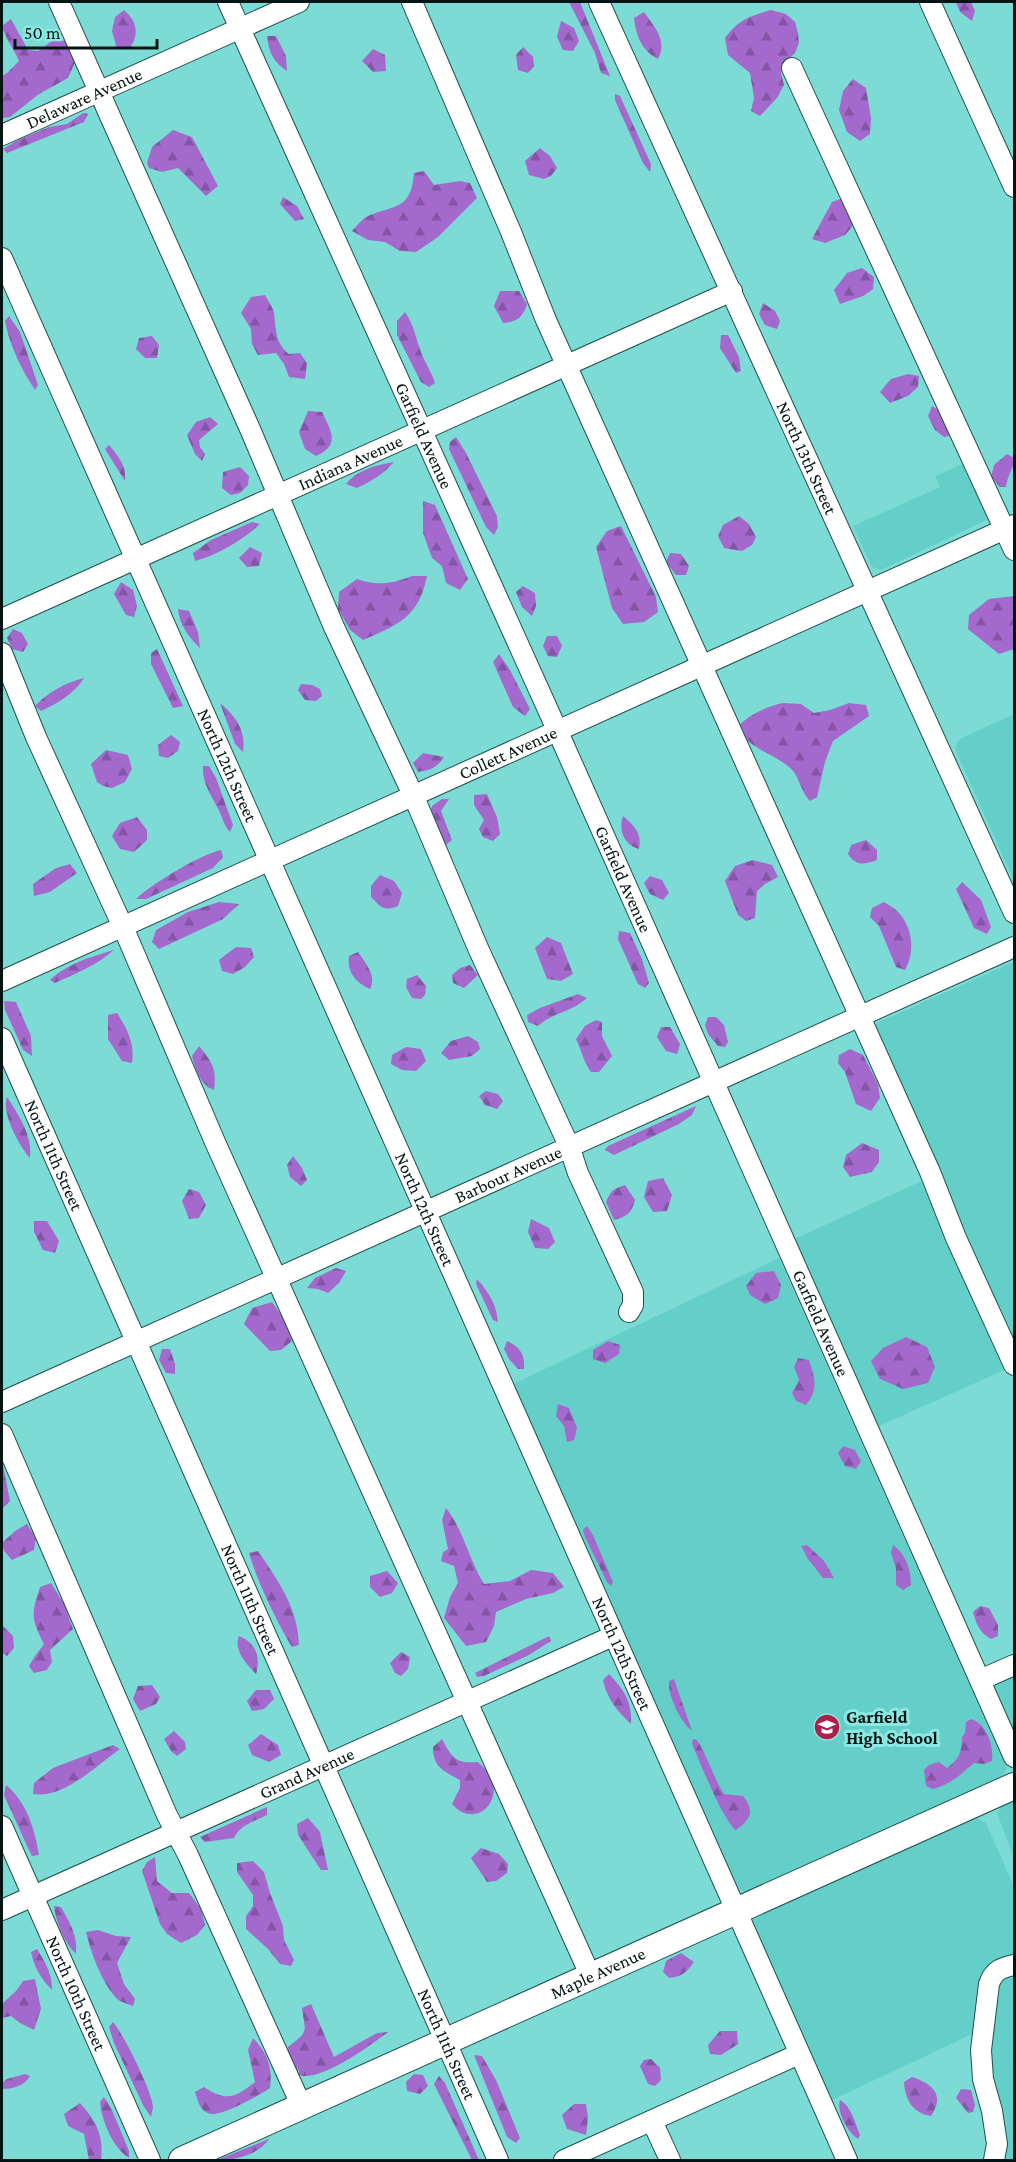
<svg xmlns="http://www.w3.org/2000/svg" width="1016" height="2162" font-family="'Crimson Pro',serif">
	<defs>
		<pattern id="forest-firs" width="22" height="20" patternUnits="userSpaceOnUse" patternTransform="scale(1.5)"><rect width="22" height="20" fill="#a369cc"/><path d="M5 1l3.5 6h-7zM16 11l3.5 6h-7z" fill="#8355a4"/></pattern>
	</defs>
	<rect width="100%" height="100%" fill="#7cdcd5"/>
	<g fill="#64cfc8">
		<path d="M969,461L989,519L881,570L872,567L853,526L940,487L935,476Z"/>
		<path d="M1014,714V881L955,749L957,742L962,738Z"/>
		<path d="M1011,963H1014V1354L873,1028L877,1023Z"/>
		<path d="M926,1179L1009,1368L877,1427L794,1239Z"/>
		<path d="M779,1258L1007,1768L1002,1777L745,1892L737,1889L513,1384Z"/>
		<path d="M1014,1672V1732L993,1685L995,1681Z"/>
		<path d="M1014,1800V1858L997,1813L1002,1806Z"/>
		<path d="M976,1818L986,1823L1014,1886V1959L996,1965L979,2031L832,2100L753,1927L752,1919Z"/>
		<path d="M1014,1973V2160H998L985,2048L1000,1976Z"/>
	</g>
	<g fill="url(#forest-firs)">
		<path d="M569,2H580L610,76L601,73L595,53Z"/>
		<path d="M956,2H971L975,11L972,21L960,12Z"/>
		<path d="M124,10C137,22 140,34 129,49H117L112,31L115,17Z"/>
		<path d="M771,10L786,14L795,22L798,33L799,43L795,53L783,64L781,73L784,85L777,98L760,116L751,111L754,98L750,73L728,55L725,38C738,20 750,16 771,10Z"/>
		<path d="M644,12C654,26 668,41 658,59C642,51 636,36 634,18Z"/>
		<path d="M11,19L28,50L38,51L56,38L67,42L77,58L68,78L39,94L10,117L2,118V76L7,73L19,61C14,49 5,38 2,26Z"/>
		<path d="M561,21L574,28L579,41L573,51L563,50L557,37Z"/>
		<path d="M267,36H276L286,56L287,71C273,62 269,52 267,36Z"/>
		<path d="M523,47L533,57L534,66L528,73L518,70L516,55Z"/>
		<path d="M373,49L385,55L386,71L373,72L362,61Z"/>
		<path d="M853,79L866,88L871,118L870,134L860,141L847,132L839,110L843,91Z"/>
		<path d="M615,94L620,96L651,164L650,172L643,163L615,100Z"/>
		<path d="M83,113L88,114L84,122L7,153L3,149L18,140L49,127L67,124Z"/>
		<path d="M173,130L192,137L218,186L206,196L178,168L162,172L149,168L147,163L152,147Z"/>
		<path d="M540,148L550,156L557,168L551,176L544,179L529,175L525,161Z"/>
		<path d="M424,171L434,185L460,181L470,183L477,198L438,237L416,252L400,251L385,242L368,240L352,231C356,227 361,220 366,217C393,204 411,212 414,173Z"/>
		<path d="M283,197L297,206L304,219L295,221L280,204Z"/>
		<path d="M843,198L853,214L852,227L845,235L825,243L812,239L832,202Z"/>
		<path d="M862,268L874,277L873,289L863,296L840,304L834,290L847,273Z"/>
		<path d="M500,291H519L527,304C523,317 517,322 503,323L494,306Z"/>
		<path d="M265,295C268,301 273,307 274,313C276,329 275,343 289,354L300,353L307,363L305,379L289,377L284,364L276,353L258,355L252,344L251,329L241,313L251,297Z"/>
		<path d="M763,303L775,311L780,321L777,329L765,325L759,314Z"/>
		<path d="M405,312C415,326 416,341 423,357C427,366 432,373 435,383L429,387L421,382L397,335V321Z"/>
		<path d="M9,316L20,332L38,385L35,390C21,369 10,346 5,321Z"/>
		<path d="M721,335H728L739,357L741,371L736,373L720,348Z"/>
		<path d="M152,336L159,345L157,358H145L136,349L139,338Z"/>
		<path d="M908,374L919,376L918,387L908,396L890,403L880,392L891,379Z"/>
		<path d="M932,406C945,413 949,422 949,436L944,437L935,430L928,416Z"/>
		<path d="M308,411L322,412C331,431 341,445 316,456L305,449L299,432Z"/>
		<path d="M210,417L218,424L199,440L200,447L205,454L202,461L195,454L187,435L196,422Z"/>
		<path d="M456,437L466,453L497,516L498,527L494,535L486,527L449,449L450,442Z"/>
		<path d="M109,445C118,456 127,466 125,481L105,449Z"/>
		<path d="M1007,454L1014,458C1014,468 1007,476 1006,487H1000L991,477L994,465Z"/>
		<path d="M394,462C383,474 372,481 357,488L346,484C357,470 376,465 394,462Z"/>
		<path d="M240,467L249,476L248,485L240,493L231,495L222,488L223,472Z"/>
		<path d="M423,501L435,505L468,579L460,590L446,583L442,566L432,558L423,533Z"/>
		<path d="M739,516L749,524L756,537L752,545L742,551L724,548L718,536L723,525Z"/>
		<path d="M252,522L260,524C243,540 218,555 195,561L193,553L211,540Z"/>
		<path d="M621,526L656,597L658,612L644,622L623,624L612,608L596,547L607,531Z"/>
		<path d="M250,547L262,553L259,566L247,567L239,558Z"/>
		<path d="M670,553L681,554L689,566L686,575H676L666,562Z"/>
		<path d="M412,576H427C419,617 398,625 363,640L350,630L338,609L339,592L357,579C377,586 392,584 412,576Z"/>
		<path d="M121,582L133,590L137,606L134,617L126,615L114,594Z"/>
		<path d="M523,586L535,593L536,606L532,616L522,607L516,592Z"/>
		<path d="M1014,596V649L999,654L968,629L969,615L989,599Z"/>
		<path d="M178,609L189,611L198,632L200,648C189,638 179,624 178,609Z"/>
		<path d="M13,629L22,633L28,644L23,652L12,649L7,638Z"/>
		<path d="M547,636H557L562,646L557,657L548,656L543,646Z"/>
		<path d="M157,649L183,706L173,708L151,664V653Z"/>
		<path d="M499,654L510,670L530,709L525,716L513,707L493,662Z"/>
		<path d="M84,678C74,694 58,703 41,711L35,706C48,692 65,683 84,678Z"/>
		<path d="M301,684L312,685L320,689L322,696L316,701L305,700L298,690Z"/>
		<path d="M220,703C236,716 246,731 243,752L235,744Z"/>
		<path d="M783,703L801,704L814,713L830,710L849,703L866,705L869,716L833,741L825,762L817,797L810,801C800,791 800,775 788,766C768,751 751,750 737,727C750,714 765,707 783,703Z"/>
		<path d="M171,735L180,742L178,751L168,758L159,756L158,745Z"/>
		<path d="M106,750L128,755L132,769L125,782L112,788L103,786L97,782L91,764Z"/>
		<path d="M423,753L444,757C437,768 430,770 418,772L413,763Z"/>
		<path d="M203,766H209L216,778L233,825L230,832C225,826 224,823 221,815C214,798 202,786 203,766Z"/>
		<path d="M487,794L497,817L500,834L493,841L483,837L479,829L484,820L474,805V795Z"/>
		<path d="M442,799H449L441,811L452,840L446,845L430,814L432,806Z"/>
		<path d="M623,816C635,826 642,834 639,849C624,845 618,830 623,816Z"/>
		<path d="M137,817L147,830V840L134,852L120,849L112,836L120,823Z"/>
		<path d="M866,840L877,850V860C863,865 856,866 848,854L851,845Z"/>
		<path d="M221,850L223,857L213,868L146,899H136C150,885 201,854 221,850Z"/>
		<path d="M753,860L772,865L778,877L765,884L757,891L755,918L746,921L738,915L725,881L735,866Z"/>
		<path d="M70,864L77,873L50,892L34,896L33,884L56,868Z"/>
		<path d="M380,875L394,881L402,893L398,906C383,912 381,907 371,897V886Z"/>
		<path d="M650,876L662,880L669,893L663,900L650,894L644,883Z"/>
		<path d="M962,882L981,900L991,927L987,934L974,928L956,889Z"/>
		<path d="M219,902L239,904L223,919L159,949L152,942L156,930L188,912Z"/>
		<path d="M884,902C889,905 896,909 900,914C913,930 915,953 905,970L896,967L879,926L870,917L872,908Z"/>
		<path d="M619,931L630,933L642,959L649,983L645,988L638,984L618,939Z"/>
		<path d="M547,937L561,943L573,974L561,981L547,979L535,948Z"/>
		<path d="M236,947L251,948L254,957L245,967L233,974L222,971L219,960Z"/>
		<path d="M114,950C97,965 75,974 55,983L50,980C68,963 91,957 114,950Z"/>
		<path d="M358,952C366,963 377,977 370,989C355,982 347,972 349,956Z"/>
		<path d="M470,965L478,975L464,988L453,983L452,975L460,968Z"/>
		<path d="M417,975L426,986L425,995L421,999L412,998L406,987L407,979Z"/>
		<path d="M578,994L587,998C571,1013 553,1012 538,1026L528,1022L527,1015L540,1008Z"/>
		<path d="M4,1001L16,1002L31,1036L32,1056L23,1050L5,1010Z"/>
		<path d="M117,1013C127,1029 135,1043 132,1063L122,1061L108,1039V1015Z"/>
		<path d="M708,1017H716L724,1025L728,1042L725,1047L718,1046L708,1034L705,1025Z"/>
		<path d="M596,1020L602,1022V1036L612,1056L599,1072H591C584,1063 581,1049 576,1039L585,1026Z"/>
		<path d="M661,1027H670L680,1044L677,1054L666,1051L657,1037Z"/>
		<path d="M468,1036L478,1042L480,1049L472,1056L449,1060L441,1053L451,1041Z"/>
		<path d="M199,1046C212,1062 217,1069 214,1090C201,1086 195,1069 192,1056Z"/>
		<path d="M406,1047L421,1049L426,1061L416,1071L402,1070L391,1064L392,1055Z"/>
		<path d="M850,1049L863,1055L878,1084L880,1098L871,1111L856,1104L845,1072L838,1063L839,1055Z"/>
		<path d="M486,1091L498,1094L503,1101L497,1109L485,1105L479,1096Z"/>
		<path d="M7,1097C18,1114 33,1136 30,1158C19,1146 1,1112 7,1097Z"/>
		<path d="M696,1106L692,1115L679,1124L614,1155L605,1150L608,1146Z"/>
		<path d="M862,1143L879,1150V1162L872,1172L850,1177L843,1167L846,1155Z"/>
		<path d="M293,1156L302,1168L307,1180L301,1186L290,1177L287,1165Z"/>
		<path d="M663,1178L672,1195L667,1211L653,1212L644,1197L648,1181Z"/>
		<path d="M625,1185L635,1200C632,1212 627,1217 614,1220L606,1202C610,1191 615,1188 625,1185Z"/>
		<path d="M189,1189L199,1192L206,1205L199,1218L189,1219L182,1201Z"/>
		<path d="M531,1219L549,1228L555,1242L548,1249L535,1248L528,1232Z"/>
		<path d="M34,1221H47L59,1241L55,1253L43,1250L34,1232Z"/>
		<path d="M336,1268L346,1271L339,1283L328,1293L318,1289L307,1288L315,1278Z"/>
		<path d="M774,1271L781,1285L778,1298L765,1304L750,1295L746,1286L756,1273Z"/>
		<path d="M477,1279C489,1293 496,1303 498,1322L493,1320L476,1284Z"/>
		<path d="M272,1302L287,1323L292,1341L281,1350L270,1351L244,1324L252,1308Z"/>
		<path d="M906,1337L927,1347L935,1367L928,1383L903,1389L880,1379L871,1361L883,1348Z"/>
		<path d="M507,1341C520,1347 525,1354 524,1369H518L509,1359L504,1349Z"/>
		<path d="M608,1341L620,1345L619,1354L605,1363L593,1359V1350Z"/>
		<path d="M162,1349H170L175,1364V1374L166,1373L159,1360Z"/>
		<path d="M798,1358L809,1360C815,1379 819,1389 806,1405L796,1401L792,1393L799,1380L794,1367Z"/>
		<path d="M558,1404L569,1408L577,1428L574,1440L567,1442L564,1426L556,1416Z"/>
		<path d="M843,1446L855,1450L861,1461L856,1469L845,1466L838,1453Z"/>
		<path d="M2,1460L10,1501L2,1509Z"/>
		<path d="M446,1508C464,1531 469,1560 484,1584L510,1581L531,1570L553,1573L564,1587L553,1593L526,1599L496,1612L494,1626L486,1642L466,1646L444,1618L450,1597L458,1583L454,1566L441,1561L443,1552L448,1549L442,1520Z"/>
		<path d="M27,1524L36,1538L34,1550L12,1560L4,1551L2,1543L15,1531Z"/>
		<path d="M587,1526L593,1535L613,1582L611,1586L607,1582L585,1537L583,1530Z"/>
		<path d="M807,1545L824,1561L834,1578H823L808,1559L801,1546Z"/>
		<path d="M893,1545C906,1554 911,1570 911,1585L903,1590L896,1585V1568L891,1553Z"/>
		<path d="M258,1551C278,1581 298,1607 299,1645L292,1647C277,1622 257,1581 249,1553Z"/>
		<path d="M387,1571L398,1583L392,1593L380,1597L370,1587V1576Z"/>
		<path d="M51,1583L64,1604L73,1629L50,1650L52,1662L47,1670L34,1673L29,1666L35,1656L44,1644C31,1618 31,1615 40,1587Z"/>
		<path d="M980,1606L989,1608L998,1625V1636L991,1639C980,1633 976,1624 973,1612Z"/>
		<path d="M3,1626L13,1636L14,1648L7,1656L2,1653Z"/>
		<path d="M239,1636C256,1643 261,1657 256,1674C246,1664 233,1650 239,1636Z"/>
		<path d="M549,1636L551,1641L529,1655L484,1676L477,1677L475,1673Z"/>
		<path d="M401,1652L410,1657L408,1669L401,1676L395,1673L390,1663Z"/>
		<path d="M609,1674C624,1690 632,1701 631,1724C617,1711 607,1699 603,1680Z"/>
		<path d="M674,1679L692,1731C680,1721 668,1697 669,1681Z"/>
		<path d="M152,1685L160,1697L156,1704L140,1711L133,1699L138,1686Z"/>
		<path d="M256,1690H270L274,1699L264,1709L252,1711L247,1701Z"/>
		<path d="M971,1719C987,1724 994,1746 992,1761L984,1764L974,1763C961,1774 950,1785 933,1789L926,1786L924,1770L929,1765L939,1762L947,1768C959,1759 962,1752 962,1737L965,1733L966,1722Z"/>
		<path d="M174,1731L185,1742L186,1749L177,1756L171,1751L164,1739Z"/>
		<path d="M261,1734L278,1745L281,1755L269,1762L252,1755L248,1745Z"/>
		<path d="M442,1739C452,1758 456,1764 478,1762C482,1767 489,1771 491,1776C500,1795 487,1820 464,1813C460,1812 455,1807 452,1804L460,1788V1780C444,1771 433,1768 433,1747Z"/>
		<path d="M693,1739L697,1740C708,1757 713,1777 724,1794L743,1796C755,1811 751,1819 736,1830C724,1823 699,1760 692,1744Z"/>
		<path d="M113,1745L120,1749C97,1765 64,1799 33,1794L34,1783L53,1768Z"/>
		<path d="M6,1785C28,1804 34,1828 39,1855L32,1856L28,1848L4,1795Z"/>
		<path d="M267,1807V1815C255,1821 240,1825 234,1838L205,1842L200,1837Z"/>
		<path d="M308,1818L320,1832L328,1870H321L298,1835L297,1824Z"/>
		<path d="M481,1848L499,1854L508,1864L507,1873L496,1881L487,1882L471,1858Z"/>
		<path d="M155,1857L157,1881L172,1893H189L201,1909L205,1925L197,1935L181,1943L167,1934L160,1924L142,1871L147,1862Z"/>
		<path d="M253,1861L264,1872L270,1893L283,1926L284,1940L294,1960L291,1966L280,1964L268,1949L246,1929V1916L253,1906V1895L237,1872V1863Z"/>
		<path d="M54,1906L61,1907C70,1923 78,1936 76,1954C64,1942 56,1923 54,1906Z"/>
		<path d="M98,1930L116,1936L131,1937L117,1963L124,1984L135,1999L133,2006C128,2004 120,2002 116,1998C101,1981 91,1953 86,1932Z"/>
		<path d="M37,1949C46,1964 52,1973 52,1990C41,1979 34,1967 31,1952Z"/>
		<path d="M681,1953L694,1962C687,1972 681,1977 669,1978L663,1972L666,1961Z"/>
		<path d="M35,1979L41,2009L34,2030L20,2023L11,2016L2,2018V2004L16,1991L23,1981Z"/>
		<path d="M311,2004L334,2057L377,2033L388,2032C371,2045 320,2083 298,2075L299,2071L288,2060V2047C310,2030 305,2033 302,2008Z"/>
		<path d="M113,2022C124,2035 152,2091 153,2107C153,2109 151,2115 151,2117L143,2105L114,2043L109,2027Z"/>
		<path d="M720,2031H737L738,2044L721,2055L710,2054L708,2045Z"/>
		<path d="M253,2038C267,2053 273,2067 270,2088C260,2095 223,2116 211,2114C200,2112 198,2101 195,2092L204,2087C226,2102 235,2098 255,2082L248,2050Z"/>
		<path d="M474,2055L482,2056L496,2080L520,2138L516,2143L507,2137Z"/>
		<path d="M651,2059L660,2068L661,2080L655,2086L648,2084L640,2066L644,2060Z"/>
		<path d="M25,2074L30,2076C25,2086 12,2089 2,2089V2083L7,2079Z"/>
		<path d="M414,2074L423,2075L428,2086L420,2094L407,2091L406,2082Z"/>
		<path d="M439,2076L445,2083L479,2160H472L434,2084Z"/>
		<path d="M912,2077C933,2084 945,2095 931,2116C912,2113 905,2099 904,2082Z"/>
		<path d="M961,2089L971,2090L975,2105L973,2112L968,2113L956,2098Z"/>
		<path d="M104,2097L112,2110L129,2151V2158C112,2147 102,2121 100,2102Z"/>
		<path d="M840,2100C852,2107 855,2123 860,2135L858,2139C848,2133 836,2111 840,2100Z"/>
		<path d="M80,2103C96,2121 104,2135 101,2160H89L84,2134L68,2126L64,2114Z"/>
		<path d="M574,2104H586L588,2118L586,2135L567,2129L562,2115Z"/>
		<path d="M269,2139C260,2154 234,2161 217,2160Z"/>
	</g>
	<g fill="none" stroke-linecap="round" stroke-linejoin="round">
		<defs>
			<g id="minor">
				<path d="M59,2L250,429L334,627L414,797L478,948L569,1146L578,1173L633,1292V1305L629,1312"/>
				<path id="s1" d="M228,2L558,732L1014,1757"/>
				<path d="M412,2L511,232L546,320L930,1172L956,1238L1014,1365"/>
				<path id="s2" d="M599,2L1014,913"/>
				<path d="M930,2L1014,187"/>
				<path d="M792,68L1014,550"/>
				<path id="s3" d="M2,135L299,2"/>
				<path id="s4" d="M2,258L847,2160"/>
				<path id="s5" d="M2,619L732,291"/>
				<path d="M2,653L36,737L123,927L215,1142L591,1977"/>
				<path id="s6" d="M2,981L1014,525"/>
				<path id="s7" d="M2,1038L498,2160"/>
				<path id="s8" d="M2,1402L1014,947"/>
				<path d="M2,1434L167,1815L188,1855L302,2107"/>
				<path d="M980,1680L1014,1665"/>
				<path id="s9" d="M2,1826L150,2160"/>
				<path id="s10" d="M2,1910L613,1636"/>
				<path d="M652,2121L670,2160"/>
				<path d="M564,2160L799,2054"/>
				<path d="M994,2160L997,2144L992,2111L983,2079L981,2050L989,1984C994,1970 1001,1968 1014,1965"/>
			</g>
			<g id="major">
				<path id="s11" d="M182,2160L1014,1786"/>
			</g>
		</defs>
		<use href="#minor" stroke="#1d514d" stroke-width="22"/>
		<use href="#major" stroke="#1d514d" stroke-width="28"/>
		<use href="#minor" stroke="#fff" stroke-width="20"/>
		<use href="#major" stroke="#fff" stroke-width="26"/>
	</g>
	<defs>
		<symbol id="school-disc" viewBox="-11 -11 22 22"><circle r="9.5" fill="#b01f4c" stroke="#8ae9e2"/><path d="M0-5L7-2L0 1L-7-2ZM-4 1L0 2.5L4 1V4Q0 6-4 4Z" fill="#fff"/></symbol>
	</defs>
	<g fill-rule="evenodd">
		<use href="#school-disc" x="812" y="1712" width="30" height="30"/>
	</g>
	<g text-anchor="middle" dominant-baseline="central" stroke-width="6" stroke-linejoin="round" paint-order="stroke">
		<g font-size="18" fill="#021413" stroke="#8ae9e2">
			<text stroke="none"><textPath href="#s3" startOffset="90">Delaware Avenue</textPath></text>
			<text stroke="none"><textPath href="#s1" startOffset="476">Garfield Avenue</textPath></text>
			<text stroke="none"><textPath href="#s2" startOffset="501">North 13th Street</textPath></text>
			<text stroke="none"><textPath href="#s5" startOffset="382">Indiana Avenue</textPath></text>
			<text stroke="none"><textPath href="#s6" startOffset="555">Collett Avenue</textPath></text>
			<text stroke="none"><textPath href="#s4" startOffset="555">North 12th Street</textPath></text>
			<text stroke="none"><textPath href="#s1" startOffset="962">Garfield Avenue</textPath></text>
			<text stroke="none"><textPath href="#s7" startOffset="128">North 11th Street</textPath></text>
			<text stroke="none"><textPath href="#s8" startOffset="555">Barbour Avenue</textPath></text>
			<text stroke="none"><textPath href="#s4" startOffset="1041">North 12th Street</textPath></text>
			<text stroke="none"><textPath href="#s1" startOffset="1448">Garfield Avenue</textPath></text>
			<text stroke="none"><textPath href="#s7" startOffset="614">North 11th Street</textPath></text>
			<text stroke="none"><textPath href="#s4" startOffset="1527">North 12th Street</textPath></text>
			<text stroke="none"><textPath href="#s10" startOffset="334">Grand Avenue</textPath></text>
			<text stroke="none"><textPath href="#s11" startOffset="456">Maple Avenue</textPath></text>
			<text stroke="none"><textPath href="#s9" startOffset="183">North 10th Street</textPath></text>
			<text stroke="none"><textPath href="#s7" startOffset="1100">North 11th Street</textPath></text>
		</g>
		<g font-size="18" font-weight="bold" fill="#021413" stroke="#8ae9e2" text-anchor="start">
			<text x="846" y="1717">Garfield<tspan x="846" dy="21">High School</tspan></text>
		</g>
	</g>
	<rect width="1016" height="2162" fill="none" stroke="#021413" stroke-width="6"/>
	<path d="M15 39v9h142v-9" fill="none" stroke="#021413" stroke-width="3"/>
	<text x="24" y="39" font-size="18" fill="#021413" stroke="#8ae9e2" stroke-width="4.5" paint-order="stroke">50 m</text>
</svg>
